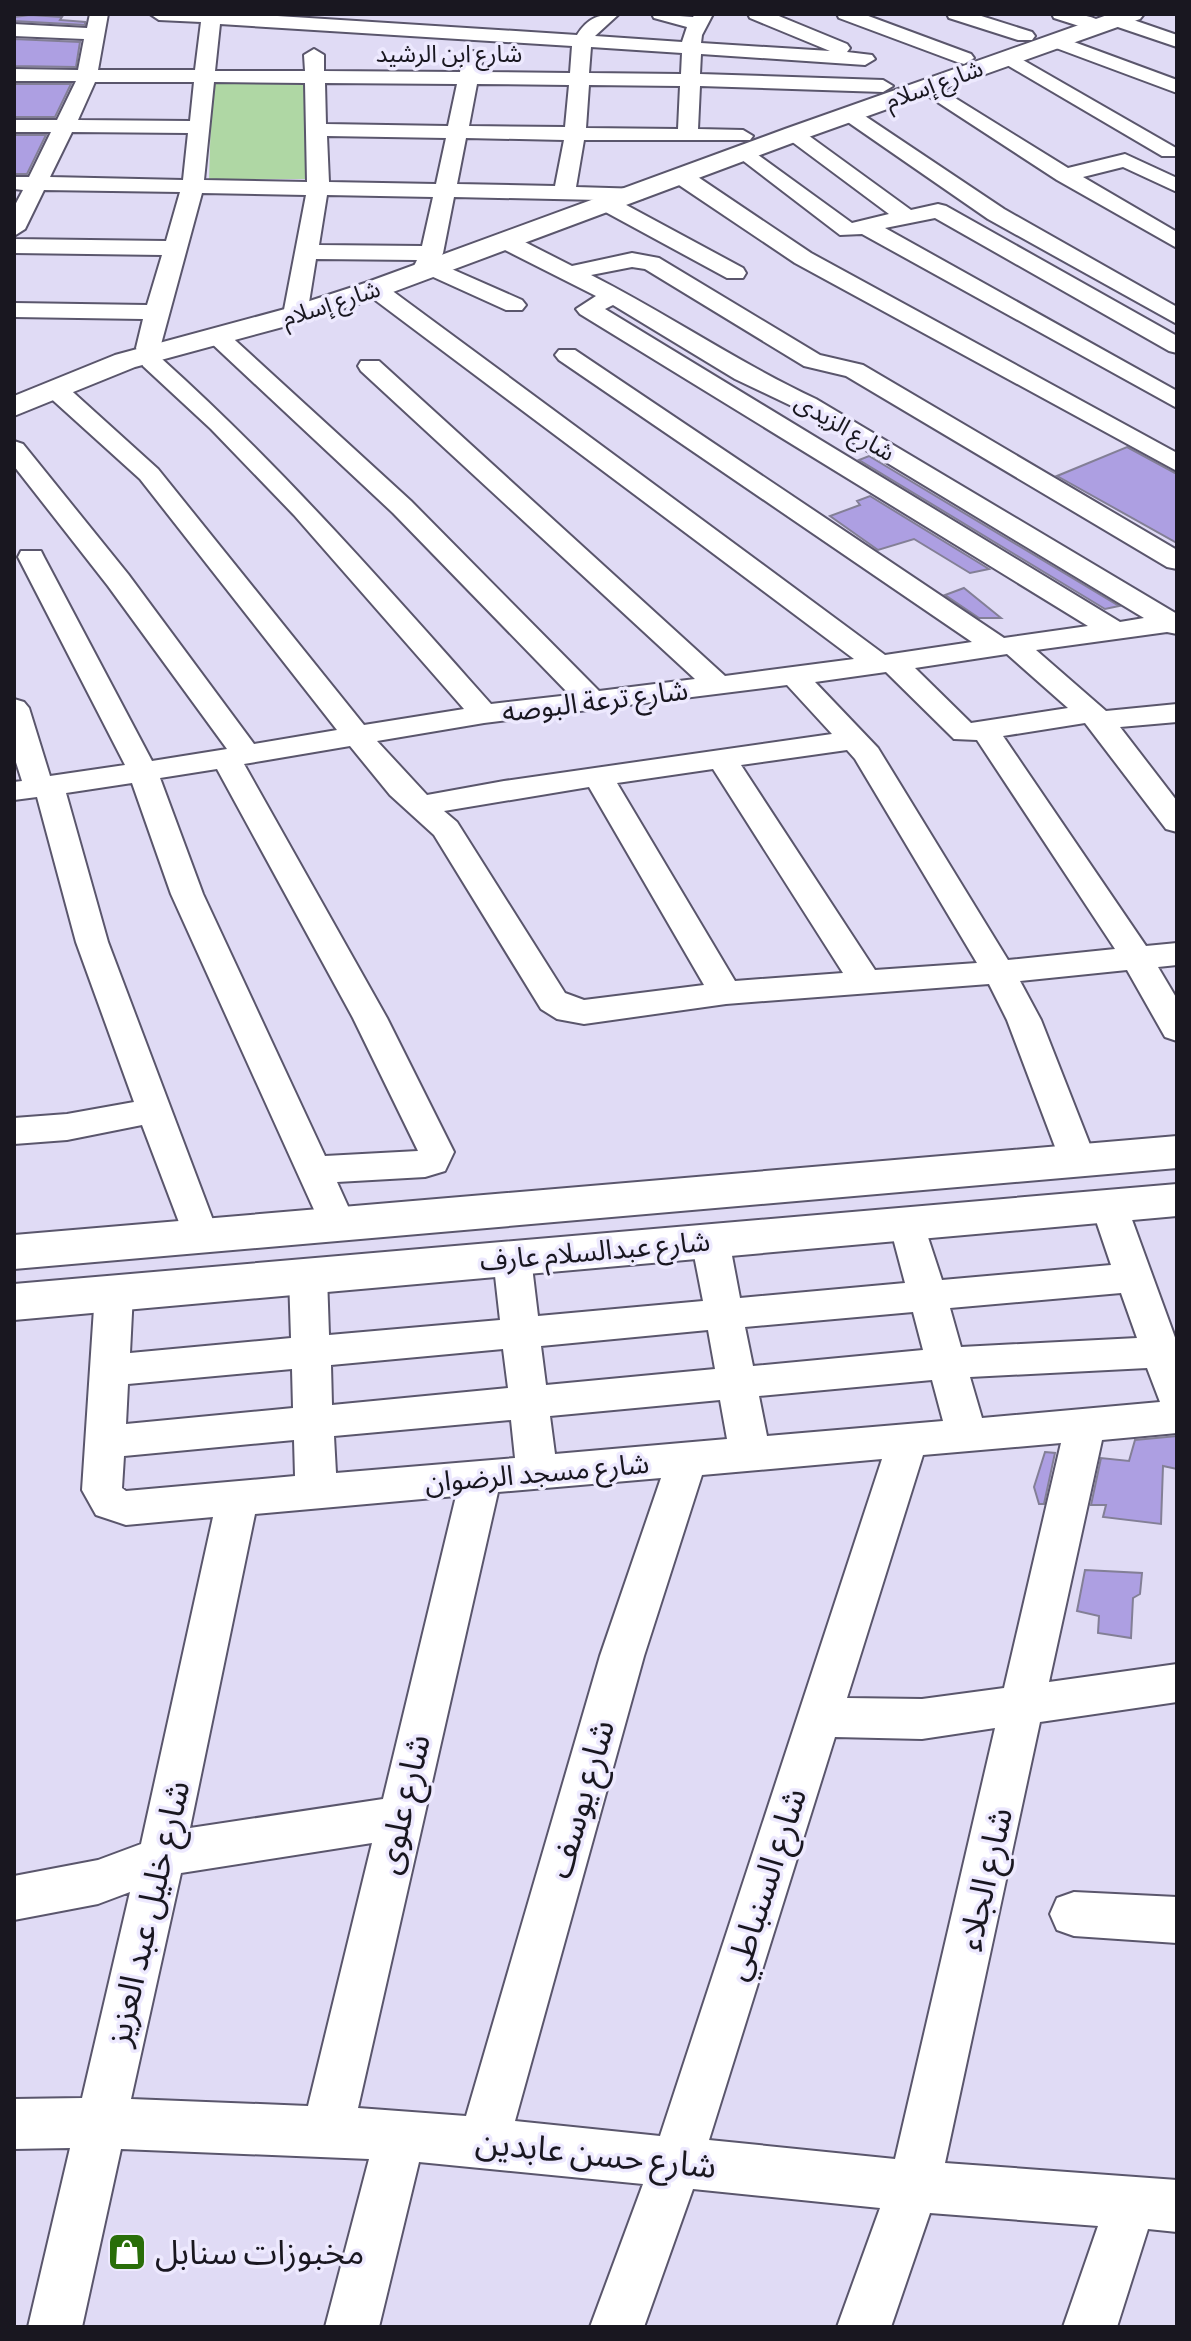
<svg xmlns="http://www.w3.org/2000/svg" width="1191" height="2341" font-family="'Crimson Pro','Noto Sans Arabic',serif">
	<rect width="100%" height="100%" fill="#e0dbf5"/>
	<path fill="#afd7a4" d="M311,82L312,179H209L212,83Z"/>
	<g fill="#ad9fe2" stroke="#837f96" stroke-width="2">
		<path d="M30,15L62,17L60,20L85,22V25L14,21V17Z"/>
		<path d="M14,39L80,42L76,67L14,66Z"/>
		<path d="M14,84H71L55,117H14Z"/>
		<path d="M14,135H46L27,174H14Z"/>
		<path d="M1127,447L1177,474V543L1057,476Z"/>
		<path d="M869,456L1119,606L1105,609L859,460Z"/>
		<path d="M870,496L989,569L970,573L914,539L878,550L830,516L860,505L857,501Z"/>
		<path d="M964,588L1001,618H979L945,595Z"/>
		<path d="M1177,1436V1469L1163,1466L1161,1524L1103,1517L1106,1505H1091L1101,1458L1129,1461L1135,1440Z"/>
		<path d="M1045,1452L1055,1453L1044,1504H1039L1034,1487Z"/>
		<path d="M1085,1570L1142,1573L1140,1594L1133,1598L1131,1638L1098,1633L1099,1616L1077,1611Z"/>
	</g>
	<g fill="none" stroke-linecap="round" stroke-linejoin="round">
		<defs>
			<g id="street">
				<path d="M90,14H108L98,70H195L201,22L159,20L150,14H248L577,35C588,17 600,14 619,14L595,36L682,42L687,27L654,18L652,14L693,17L695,14H713L702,35L701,43L830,51L750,18L748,14H774L847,44L850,48L847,52L872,55L875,59L865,65L701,54L700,74L883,80L893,86L883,92L700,86L698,129L743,130L753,136L750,140H584L576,187L642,189L645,194L642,199L617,200L743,268L746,273L743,278H727L600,209L597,204L600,200L454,197L443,253L438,263L522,300L526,305L522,310H506L431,276L422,279L414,277L411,272L417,260L316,259L307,315L303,320H287L283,315L306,195L202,193L160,348L162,359C281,466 385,585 491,704L570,695L393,513L209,341L205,336L209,331H225L411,501L599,691L695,679L361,371L358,366L361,361H379L725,676L854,659L367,294L364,289L367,284H383L885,655L972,642L559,360L555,355L559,350H575L1004,638L1088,626L580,314L576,309L596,296L497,246L494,241L497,236H513L572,266L632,253L659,258L820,355L863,365L1177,550V569L1167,567L846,376L804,366L645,269L632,267L591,275C668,314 737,362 816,399L1177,614V634L1167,632L1036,650L1106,711L1177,704V722L1120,727L1177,801V832L1166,829L1085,723L1003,736L1146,946L1177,943V965L1158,967L1177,999V1041L1165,1037L1127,970L1020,981L1041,1020L1096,1160L1091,1169L1078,1173L1065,1169L1060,1160L1007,1020L989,984L726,1004L584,1024L557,1019L541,1009L434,835L390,795L350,746L244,764L387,1018L454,1152L445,1171L425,1177L337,1182L356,1224L351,1234L338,1238L325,1234L171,894L132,783L66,793L108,942L219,1236L214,1246L201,1250L188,1246L142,1125L67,1140L14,1144V1118L67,1114L134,1102L76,942L37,797L14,800V782L22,781L14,756V699L24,702L29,708L50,776L125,765L18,557L21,551H41L44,557L152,761L227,749L108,586L14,466V441L23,444L128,574L254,744L337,730L140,479L46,394L43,389L46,384H64L158,469L364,725L464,709L294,515L211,429L143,366L136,348L143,319L14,317V303L147,305L162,255L14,253V239L166,241L180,192L44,190L25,229L14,236V207L23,190L14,189V177H29L51,132H14V120H57L76,81H14V69L78,70L84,39L14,36V24L87,28ZM220,24L572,46L570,73L480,72L483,57L473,51L463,57L460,72L324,71V55L314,49L304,55L305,71H215ZM591,47L682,53L681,74L589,73ZM95,82H194L190,121L78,120ZM214,82L305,83L307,182L204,180ZM325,83L457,84L448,126L326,124ZM477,84L569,85L565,127L469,126ZM589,85L680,86L678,129L586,128ZM72,132L188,133L183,180L50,177ZM327,136L446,138L436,184L329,182ZM466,138L564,140L555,186L457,184ZM327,195L433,197L422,246L319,245ZM613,305L735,379L798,409L1144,618L1120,622L605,309ZM1007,654L1068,708L971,723L915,668ZM886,672L954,739L977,740L1115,949L1008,960L878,748L815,682ZM787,685L832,734L504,781L427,795L377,741L484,723ZM847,750L855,759L977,963L875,970L741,765ZM217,769L353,1018L418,1151L325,1156L203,894L160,778ZM713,769L843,973L735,981L617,783ZM589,787L704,985L584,1000L565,993L457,822L444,811Z"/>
				<path d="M837,14H863L971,54L974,58L964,64L957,62L839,18Z"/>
				<path d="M947,14H975L1032,32L1035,36L1032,40H1018L949,18Z"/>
				<path d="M1052,14C1071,14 1093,13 1108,26L1098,32L1054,18Z"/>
				<path d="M1116,14L1177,35V47L1109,24L1107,20L1109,16Z"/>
				<path d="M1055,35L1177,80V93L1048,45L1045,41Z"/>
				<path d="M1009,52L1176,148L1177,156H1162L1002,62L999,58Z"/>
				<path d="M926,80L1068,168L1125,154L1177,178V192L1123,167L1083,177L1177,232V248L1057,180L919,90L916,86Z"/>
				<path d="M849,108L856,110L1004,209L1177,307V324L988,219L842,118L839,114Z"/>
				<path d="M794,128L801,130L911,210L938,204L946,206L1177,336V353L1169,351L935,218L885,228L1177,391V408L862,234L840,235L733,153L736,149H750L852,223L889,214L787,138L784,134L787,130Z"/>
				<path d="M681,170L689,171L811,253L1177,453V471L795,263L673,181L670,176Z"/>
				<path d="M1109,1192L1122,1196L1127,1206L1177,1343V1433L1102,1440L1049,1682L1177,1664V1702L1040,1722L945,2163L1177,2180V2232L1148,2229L1117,2327H1063L1098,2226L930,2213L891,2327H837L880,2208L693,2189L644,2327H590L643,2184L419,2162L379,2327H325L369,2159L121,2149L82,2327H28L70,2148L14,2149V2099L82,2098L130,1892L98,1904L14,1920V1876L98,1860L141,1844L213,1517L126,1525L96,1515L82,1490L95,1293L101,1283L114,1278L127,1283L133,1293L130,1353L291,1338L289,1276L295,1266L308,1262L321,1266L327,1276L329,1335L500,1320L493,1258L499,1248L512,1244L525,1248L531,1258L538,1316L703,1301L691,1240L697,1230L710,1226L723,1230L729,1240L740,1298L905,1283L889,1223L894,1213L907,1209L920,1213L942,1280L1111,1265L1091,1206L1096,1196ZM1121,1293L1137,1338L961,1347L950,1308ZM913,1312L923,1350L753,1366L745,1327ZM708,1330L715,1369L546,1385L541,1346ZM503,1349L508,1388L332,1405L331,1365ZM1147,1368L1160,1402L982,1418L970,1377ZM292,1369L293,1408L126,1424L128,1384ZM932,1380L943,1421L767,1436L759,1396ZM720,1400L727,1439L555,1454L550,1416ZM511,1420L515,1458L336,1473L334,1436ZM294,1440L295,1476L126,1491L122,1488L124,1456ZM1061,1443L1004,1688L922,1699L847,1698L923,1455ZM882,1459L660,2136L515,2121L644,1656L702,1475ZM661,1478L600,1656L466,2116L358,2108L498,1492ZM456,1496L383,1799L190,1828L255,1514ZM995,1728L895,2159L709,2140L835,1737L922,1739ZM372,1843L308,2106L131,2099L181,1873Z"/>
				<path d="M1074,1892L1177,1897V1943L1074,1936L1057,1930L1050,1914L1057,1898Z"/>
			</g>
			<g id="secondary">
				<path d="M1110,14H1144L1140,19L803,139L385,295L305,321L135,367L14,416V396L115,355L285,309L365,283L785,129Z"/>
				<path d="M1177,1136V1168L14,1269V1235Z"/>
				<path d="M1177,1184V1216L14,1320V1284Z"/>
			</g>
		</defs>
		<use href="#street" stroke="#5a566c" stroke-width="4"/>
		<use href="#secondary" stroke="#5a566c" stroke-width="4"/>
		<use href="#street" fill="#fff" fill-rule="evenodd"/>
		<use href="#secondary" fill="#fff" fill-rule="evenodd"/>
	</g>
	<defs>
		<symbol id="shop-square" viewBox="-11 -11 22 22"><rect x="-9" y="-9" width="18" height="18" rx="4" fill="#296e09" stroke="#ede9fe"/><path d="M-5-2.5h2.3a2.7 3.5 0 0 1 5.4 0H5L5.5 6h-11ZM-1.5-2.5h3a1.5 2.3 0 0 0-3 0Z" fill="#fff"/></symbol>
	</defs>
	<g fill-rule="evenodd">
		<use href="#shop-square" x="105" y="2230" width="44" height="44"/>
	</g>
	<g text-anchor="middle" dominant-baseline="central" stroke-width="7" stroke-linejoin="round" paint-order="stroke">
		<g font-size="24" fill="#191720" stroke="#ede9fe">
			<text x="449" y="53">شارع ابن الرشيد</text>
			<text transform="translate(934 84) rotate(-20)">شارع إسلام</text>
			<text transform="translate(331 303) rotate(-18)">شارع إسلام</text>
			<text transform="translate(845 427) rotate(30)">شارع الزيدى</text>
		</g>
		<g font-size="28" fill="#191720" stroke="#ede9fe">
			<text transform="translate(595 701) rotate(-7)">شارع ترعة البوصه</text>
			<text transform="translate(595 1251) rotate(-5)">شارع عبدالسلام عارف</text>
			<text transform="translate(537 1473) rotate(-5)">شارع مسجد الرضوان</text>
		</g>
		<g font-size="34" fill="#191720" stroke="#ede9fe">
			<text transform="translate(581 1799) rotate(-74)">شارع يوسف</text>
			<text transform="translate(403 1804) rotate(-77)">شارع علوى</text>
			<text transform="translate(985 1879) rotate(-77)">شارع الجلاء</text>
			<text transform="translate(765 1884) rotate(-72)">شارع السنباطي</text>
			<text transform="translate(148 1913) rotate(-77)">شارع خليل عبد العزيز</text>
			<text transform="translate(596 2154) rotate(6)">شارع حسن عابدين</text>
		</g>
		<g font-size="34" fill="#191720" stroke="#ede9fe" text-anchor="start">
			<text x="155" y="2252">مخبوزات سنابل</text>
		</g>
	</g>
	<rect width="1191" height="2341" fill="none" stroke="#191720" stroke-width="32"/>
</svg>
